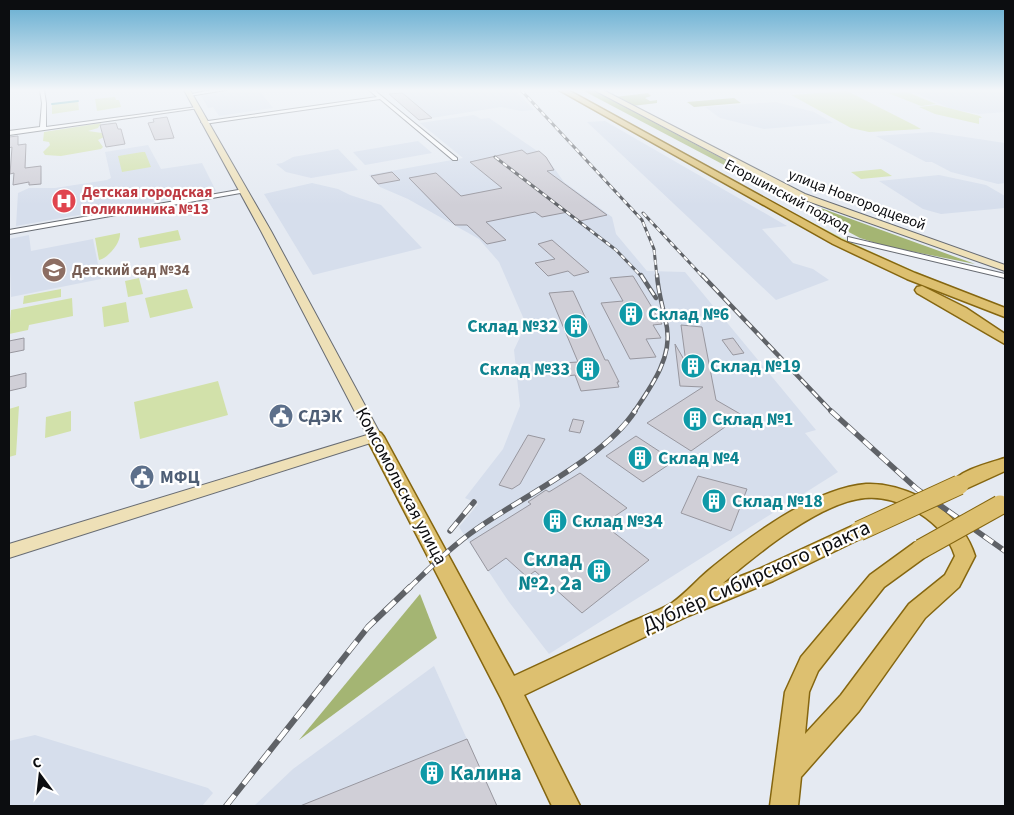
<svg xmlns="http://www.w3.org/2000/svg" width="1014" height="815" font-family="'Source Sans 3',sans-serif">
	<rect width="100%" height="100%" fill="#e5eaf2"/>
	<g fill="#d6deec">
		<path d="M233,90H259L273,108L219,116L213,107L208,108L201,95Z"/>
		<path d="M406,90H515L534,110L521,111L501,107L419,120L389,94Z"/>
		<path d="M934,90H990L1005,93V112L979,114L951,109L914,92Z"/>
		<path d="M776,102L814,112L833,123L764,129L720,118L705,107Z"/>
		<path d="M474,115L481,119L489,118L546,157L564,182L612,217L616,234L647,271L685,272L816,430L805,433L838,472L549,654L509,602L459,527L478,504L465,498L503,449L520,406L514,350L526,324L499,262L479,239L408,199L380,187L369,175L463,158L420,123Z"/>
		<path d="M605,121L787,226L762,229L793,263L813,269L829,280L776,300L587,122Z"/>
		<path d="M932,132L1005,143V183L998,184L951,172L932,162H926L876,136Z"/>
		<path d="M418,141L432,153L365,165L353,152Z"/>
		<path d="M148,145L161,169L202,163L216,191L16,226L18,193L29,188H55L107,180L111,178L105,152Z"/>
		<path d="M338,149L358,170L311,178L286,172L276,164L282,163L293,157Z"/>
		<path d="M939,175L986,185L1005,196V208L941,214L923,209L879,181Z"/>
		<path d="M312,183L338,189L350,195L381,205L422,248L313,275L264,194Z"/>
		<path d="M29,235L31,251L93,239L101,279L11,297L9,239Z"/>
		<path d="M434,666L497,806H254L293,769Z"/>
		<path d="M35,735L208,788L213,793L202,806H9V741Z"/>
	</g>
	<g fill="#d2e1aa">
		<path d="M847,91L914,125L921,129L869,132L851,128L791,95Z"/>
		<path d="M907,92L936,104L921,106L888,93Z"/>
		<path d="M115,97L116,100H119L121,107L97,111L95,99Z"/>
		<path d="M78,101L79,110L52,114V104Z"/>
		<path d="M937,105L980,116L982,118H979V124L935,114L919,107Z"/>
		<path d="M101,123L98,128L88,131L102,133L104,137L98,140L103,147L101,149L61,156L45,155L43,152L50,145L49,142L43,141L44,132Z"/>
		<path d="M142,152H145L151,167L122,172L118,156Z"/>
		<path d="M881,169L892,176L861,179L851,172Z"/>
		<path d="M794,213C862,250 933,280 1005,307V311L849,245L789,214Z"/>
		<path d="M178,230L181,240L140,248L138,238Z"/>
		<path d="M120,233C121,243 108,258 99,260L95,238Z"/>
		<path d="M139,278L143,294L128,297L125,281Z"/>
		<path d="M61,289V297L23,304L24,296Z"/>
		<path d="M187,289L193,308L150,318L145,298Z"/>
		<path d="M72,298L73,316L29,325L28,330L9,334L11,310Z"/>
		<path d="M126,302L129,322L104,327L102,307Z"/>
		<path d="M218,381L228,415L140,439L134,402Z"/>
		<path d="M19,406L16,455L9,457V409Z"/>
		<path d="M71,411V431L45,438L46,417Z"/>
	</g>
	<g fill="#a4b573">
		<path d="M582,90H593L774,186H764Z"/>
		<path d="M648,93L651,96L645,98L650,101L657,100V103L632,106L615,97Z"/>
		<path d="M734,98L741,103L694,107L687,102Z"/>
		<path d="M818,207L975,264L885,246L860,238L811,212Z"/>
		<path d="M420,594L437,638L299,740Z"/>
	</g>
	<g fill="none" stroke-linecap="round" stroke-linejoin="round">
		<path stroke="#3da0ab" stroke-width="2" d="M52,104L78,101"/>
	</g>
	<g fill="#d0cfd7" stroke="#98979f">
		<path d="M402,93L406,96L432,118L419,120L389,94Z"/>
		<path d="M167,117L174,138L155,140L148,123L154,122L153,119Z"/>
		<path d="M116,123L118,129H121L125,144L106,147L100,125Z"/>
		<path d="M18,136V145L26,144L25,168L41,166V184L29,185V182L13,185L14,173L10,174L12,147L9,148V137Z"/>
		<path d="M522,150L527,154L539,151L546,157L554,170L547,171L607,215L580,221L568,212L542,217L535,212L486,222L506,240L487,244L467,225H455L409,178L436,173L461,196L502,188L470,162Z"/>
		<path d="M392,172L400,180L378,184L371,176Z"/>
		<path d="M552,240L589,272L574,276L568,271L548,276L535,263L555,259L538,244Z"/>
		<path d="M633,276L662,324L653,325L661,338L646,339L656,357L630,359L601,303L623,301L610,278Z"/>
		<path d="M573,291L605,360H608L619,382H617L619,387L581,391L575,375L567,376L562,363L578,362L549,293Z"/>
		<path d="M681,325L702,327L716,400L742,415L691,451L647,423L703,387L680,386L675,344L686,363Z"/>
		<path d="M24,338V350L9,353V341Z"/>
		<path d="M733,338L744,353L733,355L722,340Z"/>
		<path d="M26,373V387L9,391V377Z"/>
		<path d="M573,419L584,421L580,433L569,431Z"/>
		<path d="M528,435L545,439L520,484L512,489L499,485Z"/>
		<path d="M636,436L674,461L643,482L606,456Z"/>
		<path d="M580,473L627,508L603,524L649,560L582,613L535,571L527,577L506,558L488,571L470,542L531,504L528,502L546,490L549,492Z"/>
		<path d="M698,476L747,489L731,531L681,513Z"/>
		<path d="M467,739L497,806H300Z"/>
	</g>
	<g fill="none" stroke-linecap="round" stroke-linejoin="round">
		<defs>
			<g id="street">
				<path d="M40,90H44L46,103V127L197,107L199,108L9,135V131L40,127L42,103Z"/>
				<path d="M211,90H226L189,96L187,95Z"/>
				<path d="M369,90H374L457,158V160H453L380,99L204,124L201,122L377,97Z"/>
				<path d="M244,189L246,190V192L9,234V230Z"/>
				<path d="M848,237L1005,274V278L848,241Z"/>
			</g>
			<g id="secondary">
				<path d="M184,90H190L271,231L382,437L380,440L9,558V544L367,435L261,231Z"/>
				<path d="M594,90H603L805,194L1005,265V271L799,198Z"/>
			</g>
			<g id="primary">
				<path d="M559,90H568L841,240L915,273L1005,308V317L907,279L833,244Z"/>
				<path d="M922,286L966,308L1005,334V344L917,293L915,290L917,287Z"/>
				<path d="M375,431L381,433L384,437L514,676C551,659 587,642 624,625C639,618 657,612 672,603C685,594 697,580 709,570C749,537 812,489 866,484C885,483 904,489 921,497C947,510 966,528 975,556L959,587L925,618L859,711L801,777L798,806H770L785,692L801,657L870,575L914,543L921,541L928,543L931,549L928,555L884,587L818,671L809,692L805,734L841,695L909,604L945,575L955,556C949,537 936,524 919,513C903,503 885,496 865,498C820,502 757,554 723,583L759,569L852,526L859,524L866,526L869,531L866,536L773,581L688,616L524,695L580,806H552L501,698L366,437L369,433Z"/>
				<path d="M1005,458V471L959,492L953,490L950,485C959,470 989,463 1005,458Z"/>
			</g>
		</defs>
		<use href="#street" stroke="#686c73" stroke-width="2"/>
		<use href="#secondary" stroke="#686c73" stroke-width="2"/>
		<use href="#primary" stroke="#856610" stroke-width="3"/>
		<use href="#street" fill="#fff" fill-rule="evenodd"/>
		<use href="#secondary" fill="#eee0b7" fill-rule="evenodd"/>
		<use href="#primary" fill="#ddc070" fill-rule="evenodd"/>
		<defs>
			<g id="rail-far3">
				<path d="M521,90L642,220L654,249L657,277"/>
				<path d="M495,157L616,250L642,277"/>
				<path d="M643,213L703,277"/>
			</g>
			<g id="rail-far2">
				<path d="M641,275L656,298"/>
				<path d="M702,275L832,412"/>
				<path d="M634,412C650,388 672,359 667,328C664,310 658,293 657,275"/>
			</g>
			<g id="rail-far1">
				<path d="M831,411L917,489L1005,551"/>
				<path d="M450,531L474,502"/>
				<path d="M409,588C431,567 453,545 478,528C525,495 604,458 635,411"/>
			</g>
			<path id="rail" d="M226,806L368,627L410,587"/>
		</defs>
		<use href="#rail-far3" stroke="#5f6267" stroke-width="3"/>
		<use href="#rail-far2" stroke="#5f6267" stroke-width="4.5"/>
		<use href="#rail-far1" stroke="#5f6267" stroke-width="5.5"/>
		<use href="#rail" stroke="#5f6267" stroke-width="6"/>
		<use href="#rail-far3" stroke="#fff" stroke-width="2" stroke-dasharray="5" stroke-linecap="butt"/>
		<use href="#rail-far2" stroke="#fff" stroke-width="2.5" stroke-dasharray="8" stroke-linecap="butt"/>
		<use href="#rail-far1" stroke="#fff" stroke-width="4" stroke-dasharray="11" stroke-linecap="butt"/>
		<use href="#rail" stroke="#fff" stroke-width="4.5" stroke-dasharray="14" stroke-linecap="butt"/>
		<defs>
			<g id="primary-bridge">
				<path d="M859,531L959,485"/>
				<path d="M921,549L1000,505"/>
			</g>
		</defs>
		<use href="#primary-bridge" stroke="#856610" stroke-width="21" stroke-linecap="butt"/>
		<use href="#primary-bridge" stroke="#ddc070" stroke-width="19"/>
	</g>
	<linearGradient id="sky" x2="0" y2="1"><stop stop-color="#63acd0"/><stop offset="0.44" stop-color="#f3f6f9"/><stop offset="1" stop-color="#f3f6f9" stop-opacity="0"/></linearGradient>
	<rect width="1014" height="205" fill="url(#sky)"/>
	<defs>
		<symbol id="hospital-disc" viewBox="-11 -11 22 22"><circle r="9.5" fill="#e0444e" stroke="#fff"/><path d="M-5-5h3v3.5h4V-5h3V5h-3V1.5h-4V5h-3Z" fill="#fff"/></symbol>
		<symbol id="school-disc" viewBox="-11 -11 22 22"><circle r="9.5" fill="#8d6e63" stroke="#fff"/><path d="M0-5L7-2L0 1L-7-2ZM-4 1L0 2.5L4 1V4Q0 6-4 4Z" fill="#fff"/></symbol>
		<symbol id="building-disc" viewBox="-11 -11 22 22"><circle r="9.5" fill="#0f9aa8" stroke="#fff"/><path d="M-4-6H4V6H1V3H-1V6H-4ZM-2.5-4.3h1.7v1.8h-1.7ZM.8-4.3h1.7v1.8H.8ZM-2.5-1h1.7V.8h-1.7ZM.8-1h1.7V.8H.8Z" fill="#fff"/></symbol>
		<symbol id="civic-disc" viewBox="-11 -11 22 22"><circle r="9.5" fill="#5c6f8a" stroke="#fff"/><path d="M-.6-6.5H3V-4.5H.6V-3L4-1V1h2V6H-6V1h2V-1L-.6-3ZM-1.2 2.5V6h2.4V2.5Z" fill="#fff"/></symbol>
	</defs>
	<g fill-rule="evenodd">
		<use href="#hospital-disc" x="50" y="187" width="28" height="28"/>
		<use href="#school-disc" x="40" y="256" width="28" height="28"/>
		<use href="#building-disc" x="617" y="300" width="28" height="28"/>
		<use href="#building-disc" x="562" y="312" width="28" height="28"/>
		<use href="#building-disc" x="679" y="352" width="28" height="28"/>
		<use href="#building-disc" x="574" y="355" width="28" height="28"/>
		<use href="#civic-disc" x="267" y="402" width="28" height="28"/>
		<use href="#building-disc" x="681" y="405" width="28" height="28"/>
		<use href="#building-disc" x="626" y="444" width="28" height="28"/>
		<use href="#civic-disc" x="128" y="463" width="28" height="28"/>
		<use href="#building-disc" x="700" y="487" width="28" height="28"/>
		<use href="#building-disc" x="541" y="507" width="28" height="28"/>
		<use href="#building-disc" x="585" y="557" width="28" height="28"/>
		<use href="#building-disc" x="418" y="759" width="28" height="28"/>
	</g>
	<g text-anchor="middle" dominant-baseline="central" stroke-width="4.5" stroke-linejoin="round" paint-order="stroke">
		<g font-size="15" font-weight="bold" fill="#be3a42" stroke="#fff" text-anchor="start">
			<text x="82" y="192">Детская городская<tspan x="82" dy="17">поликлиника №13</tspan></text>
		</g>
		<g font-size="15" fill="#0c0d10" stroke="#fff">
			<text transform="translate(787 196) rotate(28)">Егоршинский подход</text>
			<text transform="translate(857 200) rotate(21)">улица Новгородцевой</text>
		</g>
		<g font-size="15" font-weight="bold" fill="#785e54" stroke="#fff" text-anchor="start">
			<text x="72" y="270">Детский сад №34</text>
		</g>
		<g font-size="18" font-weight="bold" fill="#0d838f" stroke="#fff" text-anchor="start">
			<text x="648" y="314">Склад №6</text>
			<text x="558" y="326" text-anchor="end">Склад №32</text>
			<text x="710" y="366">Склад №19</text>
			<text x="570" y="369" text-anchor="end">Склад №33</text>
			<text x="712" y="419">Склад №1</text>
			<text x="658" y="458">Склад №4</text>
			<text x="732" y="501">Склад №18</text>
			<text x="572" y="521">Склад №34</text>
		</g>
		<g font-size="18" font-weight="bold" fill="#4e5e75" stroke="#fff" text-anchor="start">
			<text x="298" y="416">СДЭК</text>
			<text x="160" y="477">МФЦ</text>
		</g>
		<g font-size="18" fill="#0c0d10" stroke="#fff">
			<text transform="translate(401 486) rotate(62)">Комсомольская улица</text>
		</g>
		<g font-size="21" font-weight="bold" fill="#0d838f" stroke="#fff" text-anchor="end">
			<text x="582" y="559">Склад<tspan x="582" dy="24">№2, 2а</tspan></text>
			<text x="450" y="773" text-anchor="start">Калина</text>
		</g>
		<g font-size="21" fill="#0c0d10" stroke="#fff">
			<text transform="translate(756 576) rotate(-24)">Дублёр Сибирского тракта</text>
		</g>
	</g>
	<rect width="1014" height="815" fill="none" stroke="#0c0d10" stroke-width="20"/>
	<g transform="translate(40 775) rotate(345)" stroke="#ffffff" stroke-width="4" paint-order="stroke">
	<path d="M0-4L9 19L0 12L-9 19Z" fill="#0c0d10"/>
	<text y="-8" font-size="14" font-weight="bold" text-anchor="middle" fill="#0c0d10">С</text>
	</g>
</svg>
